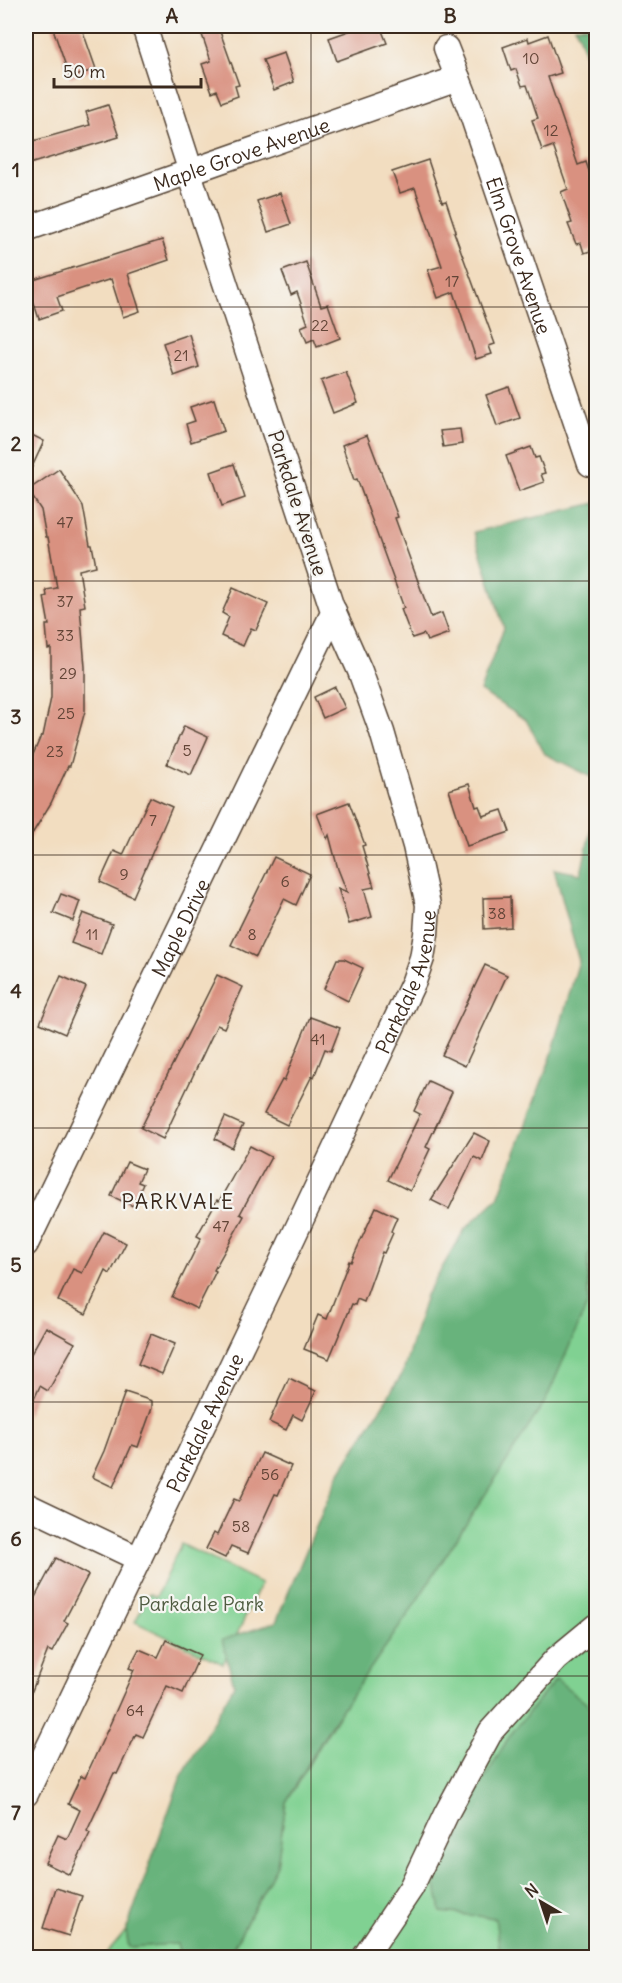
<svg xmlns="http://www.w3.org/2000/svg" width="622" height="1983" font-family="Delius,sans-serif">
	<rect width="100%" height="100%" fill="#f6f6f2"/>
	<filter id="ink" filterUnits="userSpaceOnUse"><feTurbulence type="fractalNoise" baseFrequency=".0167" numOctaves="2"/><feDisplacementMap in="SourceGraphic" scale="12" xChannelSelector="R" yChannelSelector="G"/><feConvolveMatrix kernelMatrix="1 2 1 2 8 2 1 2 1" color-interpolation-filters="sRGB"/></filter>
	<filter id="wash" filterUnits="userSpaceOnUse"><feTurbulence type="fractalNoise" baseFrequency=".008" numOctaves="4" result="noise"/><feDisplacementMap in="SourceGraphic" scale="24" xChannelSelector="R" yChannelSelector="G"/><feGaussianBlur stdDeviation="1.35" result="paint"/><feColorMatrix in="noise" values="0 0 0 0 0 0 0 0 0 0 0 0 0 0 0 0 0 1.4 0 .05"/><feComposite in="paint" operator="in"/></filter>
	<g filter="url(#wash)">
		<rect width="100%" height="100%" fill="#f2ddc0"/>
		<g fill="#80d192" stroke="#5e7e58" stroke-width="1.5">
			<path d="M596,1241V1957L228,1958L277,1865L286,1802L588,1303V1258Z"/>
			<path d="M181,1544L261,1583L223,1664L135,1622L149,1594L156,1597Z"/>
			<path d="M126,1931L129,1947L177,1944L181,1957L103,1958Z"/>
		</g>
		<g fill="#68b37c" stroke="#526e4d" stroke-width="1.5">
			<path d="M575,26H596V85Z"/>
			<path d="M596,503V779L545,754L526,720L480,691L504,628L474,532Z"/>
			<path d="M596,805V1241L588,1258V1303L546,1400L409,1613L331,1725L286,1802L277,1865L228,1957H181L177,1944L129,1947L126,1931L180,1779L234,1685L222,1640L276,1622L338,1475L403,1373L426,1295L465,1229L498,1198L551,1057L579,961L554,869L581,874Z"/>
			<path d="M556,1679L596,1711V1957H493L500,1953L495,1918L441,1912L434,1874L459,1836L475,1795L510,1735Z"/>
		</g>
		<g id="blocks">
			<g fill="#d99180">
				<path d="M52,26H81L96,69L70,78Z"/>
				<path d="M199,26H218L239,85L235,86L238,96L222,102L217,90L212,92L202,64L211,61Z"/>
				<path d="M363,26H380L387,43L337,61L329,38Z"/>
				<path d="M548,35L561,73L548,77L578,165L586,162L593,183L597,182V249L584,253L581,243L576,244L568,224L572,223L561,192L568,189L553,146L542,150L532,120L538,118L527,85L522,86L516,69L511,71L503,47L528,38L529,42Z"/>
				<path d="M284,53L294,82L274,90L263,60Z"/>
				<path d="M108,105L119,137L26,165V143L90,125L86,112Z"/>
				<path d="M428,160L442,202L446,201L456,231L454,232L495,344L489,346L492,354L476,359L454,292L438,298L428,270L442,266L415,188L400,193L392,172Z"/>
				<path d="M280,193L291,224L268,232L257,201Z"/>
				<path d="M162,240L169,260L128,274L140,311L123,317L111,279L57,297L62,311L39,319L27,282Z"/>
				<path d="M306,262L321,306L328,304L340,338L317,347L314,339L307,342L301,327L308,324L297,292L291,295L282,271Z"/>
				<path d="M189,334L199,367L174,376L163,343Z"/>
				<path d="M346,372L358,403L333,413L321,381Z"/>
				<path d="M509,387L520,418L497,426L486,395Z"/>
				<path d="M214,399L224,431L191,442L186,424L195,421L190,407Z"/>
				<path d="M460,429L462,444L443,447L440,431Z"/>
				<path d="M26,432L44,441L26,480Z"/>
				<path d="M367,435L398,517L395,518L431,617L442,613L449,633L427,641L424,634L412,638L401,609L404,608L357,479L354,480L342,445Z"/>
				<path d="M531,447L535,458L539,457L545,473L541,474L544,482L519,491L506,456Z"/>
				<path d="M234,464L245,498L222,506L211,472Z"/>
				<path d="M59,469L83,506L90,545H92L96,566L79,570L85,606L80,607L85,667V711L70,766H68L51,803L26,844V771L41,736H43L51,698V648L48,649L46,625H49L44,597L47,596L46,590L57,588L48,537H46L41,510L28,490Z"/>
				<path d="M233,588L268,604L256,630L251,628L243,646L221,636L229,617L222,613Z"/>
				<path d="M335,687L345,708L323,718L314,697Z"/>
				<path d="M184,726L208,737L191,775L167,764Z"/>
				<path d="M469,784L476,807L479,806L483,816L502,810L510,832L467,846L449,790Z"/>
				<path d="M150,797L172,807L133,897L100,882L114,851L123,855Z"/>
				<path d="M349,802L365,845L362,846L374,887L364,889L372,917L349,924L338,888L347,892L338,869L329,835L327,839L317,814Z"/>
				<path d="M274,857L310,874L296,905L284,899L256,957L231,945Z"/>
				<path d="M61,894L80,901L73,921L53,913Z"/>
				<path d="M510,897L511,927L484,929L483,898Z"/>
				<path d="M83,913L112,924L101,954L71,943Z"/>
				<path d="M337,959H344L363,968L348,1001L324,989Z"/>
				<path d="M485,965L507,975L465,1066L442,1055Z"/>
				<path d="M217,975L243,987L224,1028L217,1025L163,1139L141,1128Z"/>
				<path d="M61,976L86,987L65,1034L40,1023Z"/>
				<path d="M310,1017L340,1028L331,1051L325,1049L314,1077L312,1076L287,1125L264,1114L282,1080L284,1081Z"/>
				<path d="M428,1081L452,1092L426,1147L430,1149L410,1191L388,1180L420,1114L414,1111Z"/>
				<path d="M225,1117L243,1125L232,1148L215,1139Z"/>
				<path d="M474,1133L490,1141L482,1161L474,1157L449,1209L431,1200Z"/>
				<path d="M250,1146L271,1157L240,1214L244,1216L214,1270L216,1271L197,1309L172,1297L201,1238L197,1236L217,1200L219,1201Z"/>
				<path d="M127,1162L144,1169L138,1182L143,1184L133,1206L111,1196Z"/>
				<path d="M376,1207L397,1217L391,1231L393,1233L384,1253L382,1252L364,1302L357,1299L355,1305L352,1304L329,1359L304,1349L318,1315L327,1319L349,1261L351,1262Z"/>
				<path d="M104,1232L126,1243L110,1274L106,1271L86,1314L58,1301L73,1269L82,1273Z"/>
				<path d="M46,1327L75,1343L48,1391L40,1386L26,1417V1363Z"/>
				<path d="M151,1334L175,1344L162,1374L138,1364Z"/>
				<path d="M289,1378L316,1391L302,1420L293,1415L286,1430L269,1422Z"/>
				<path d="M125,1392L152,1401V1408L138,1447L132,1445L113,1487L92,1477L104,1451Z"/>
				<path d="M262,1453L291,1466L278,1495L275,1494L248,1553L231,1546L225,1558L206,1549L214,1533L217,1535L234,1499L239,1501Z"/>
				<path d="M56,1558L88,1575L64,1621L68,1623L52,1652L48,1650L26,1706V1600L32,1603Z"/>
				<path d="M166,1640L200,1655L183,1693L167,1686L143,1737L136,1734L117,1774L114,1773L87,1831L90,1833L70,1875L45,1863L58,1835L67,1839L80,1810L68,1804L81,1776L85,1778L111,1722L134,1670L129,1668L139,1649L158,1657Z"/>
				<path d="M56,1888L82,1896L69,1936L43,1928Z"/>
			</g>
		</g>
	</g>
	<g filter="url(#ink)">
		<use href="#blocks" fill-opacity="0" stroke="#564536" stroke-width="1.5"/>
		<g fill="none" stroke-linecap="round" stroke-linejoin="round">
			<defs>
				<g id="minor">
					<path id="s1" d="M446,48L470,109L590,464"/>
					<path id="s2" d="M26,229L458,78"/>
					<path id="s3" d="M26,1244L334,611"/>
					<path d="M26,1505L139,1559"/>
					<path id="s4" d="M26,1794L279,1267L414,981L422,958L426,934L428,905L415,846L382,732L360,671L332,608L189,173L190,169L144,26"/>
					<path d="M364,1958L411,1888L446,1814L491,1731L556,1659L596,1626"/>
				</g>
			</defs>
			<use href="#minor" stroke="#564536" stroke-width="27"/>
			<use href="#minor" stroke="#fff" stroke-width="24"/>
		</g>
	</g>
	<path fill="none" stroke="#3b2a1e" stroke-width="1.5" stroke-opacity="0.55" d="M311,26V1958M26,307H596M26,581H596M26,855H596M26,1128H596M26,1402H596M26,1676H596"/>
	<g text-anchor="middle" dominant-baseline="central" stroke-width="4.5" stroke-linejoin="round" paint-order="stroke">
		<g font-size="16" fill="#624436">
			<text x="531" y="58">10</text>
			<text x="551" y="130">12</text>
			<text x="452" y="281">17</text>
			<text x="320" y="325">22</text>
			<text x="181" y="355">21</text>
			<text x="65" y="522">47</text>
			<text x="65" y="601">37</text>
			<text x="65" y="635">33</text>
			<text x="68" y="673">29</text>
			<text x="66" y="713">25</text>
			<text x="187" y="750">5</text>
			<text x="55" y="751">23</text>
			<text x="153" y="820">7</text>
			<text x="124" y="874">9</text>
			<text x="285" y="881">6</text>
			<text x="497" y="913">38</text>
			<text x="92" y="934">11</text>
			<text x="252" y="934">8</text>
			<text x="318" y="1039">41</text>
			<text x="221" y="1226">47</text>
			<text x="270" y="1474">56</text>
			<text x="241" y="1526">58</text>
			<text x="135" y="1710">64</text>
		</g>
		<g font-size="20" fill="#3b2a1e" stroke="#f6f6f2">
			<text stroke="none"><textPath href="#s2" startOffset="228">Maple Grove Avenue</textPath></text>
			<text stroke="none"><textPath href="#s1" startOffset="220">Elm Grove Avenue</textPath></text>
			<text transform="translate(298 503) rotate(72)">Parkdale Avenue</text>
			<text stroke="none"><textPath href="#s3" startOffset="352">Maple Drive</textPath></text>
			<text stroke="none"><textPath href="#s4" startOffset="898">Parkdale Avenue</textPath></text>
			<text stroke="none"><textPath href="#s4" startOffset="412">Parkdale Avenue</textPath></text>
		</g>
		<g font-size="20" fill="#505c41" stroke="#f6f6f2">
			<text x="201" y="1603">Parkdale Park</text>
		</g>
		<g font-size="21" letter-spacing="1.5" fill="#3b2a1e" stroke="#f6f6f2">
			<text x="178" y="1201">PARKVALE</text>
		</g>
	</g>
	<rect width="622" height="1983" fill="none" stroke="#f6f6f2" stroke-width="66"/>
	<g transform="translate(541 1902) rotate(321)" stroke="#f6f6f2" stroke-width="4.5" paint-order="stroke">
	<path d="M0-4.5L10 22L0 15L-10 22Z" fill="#3b2a1e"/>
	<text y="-9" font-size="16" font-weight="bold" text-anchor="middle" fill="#3b2a1e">N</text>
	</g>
	<path d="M54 78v9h147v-9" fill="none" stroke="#3b2a1e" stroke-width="3"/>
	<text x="63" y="78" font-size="18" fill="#3b2a1e" stroke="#f6f6f2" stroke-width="4.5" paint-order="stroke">50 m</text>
	<rect x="33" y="33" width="556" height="1917" fill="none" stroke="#3b2a1e" stroke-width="2"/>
	<g font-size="20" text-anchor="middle" font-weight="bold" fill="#3b2a1e">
		<text x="172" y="23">A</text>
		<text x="450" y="23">B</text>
		<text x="16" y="177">1</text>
		<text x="16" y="451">2</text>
		<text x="16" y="724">3</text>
		<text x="16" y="998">4</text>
		<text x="16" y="1272">5</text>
		<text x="16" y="1546">6</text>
		<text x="16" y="1820">7</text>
	</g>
</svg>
